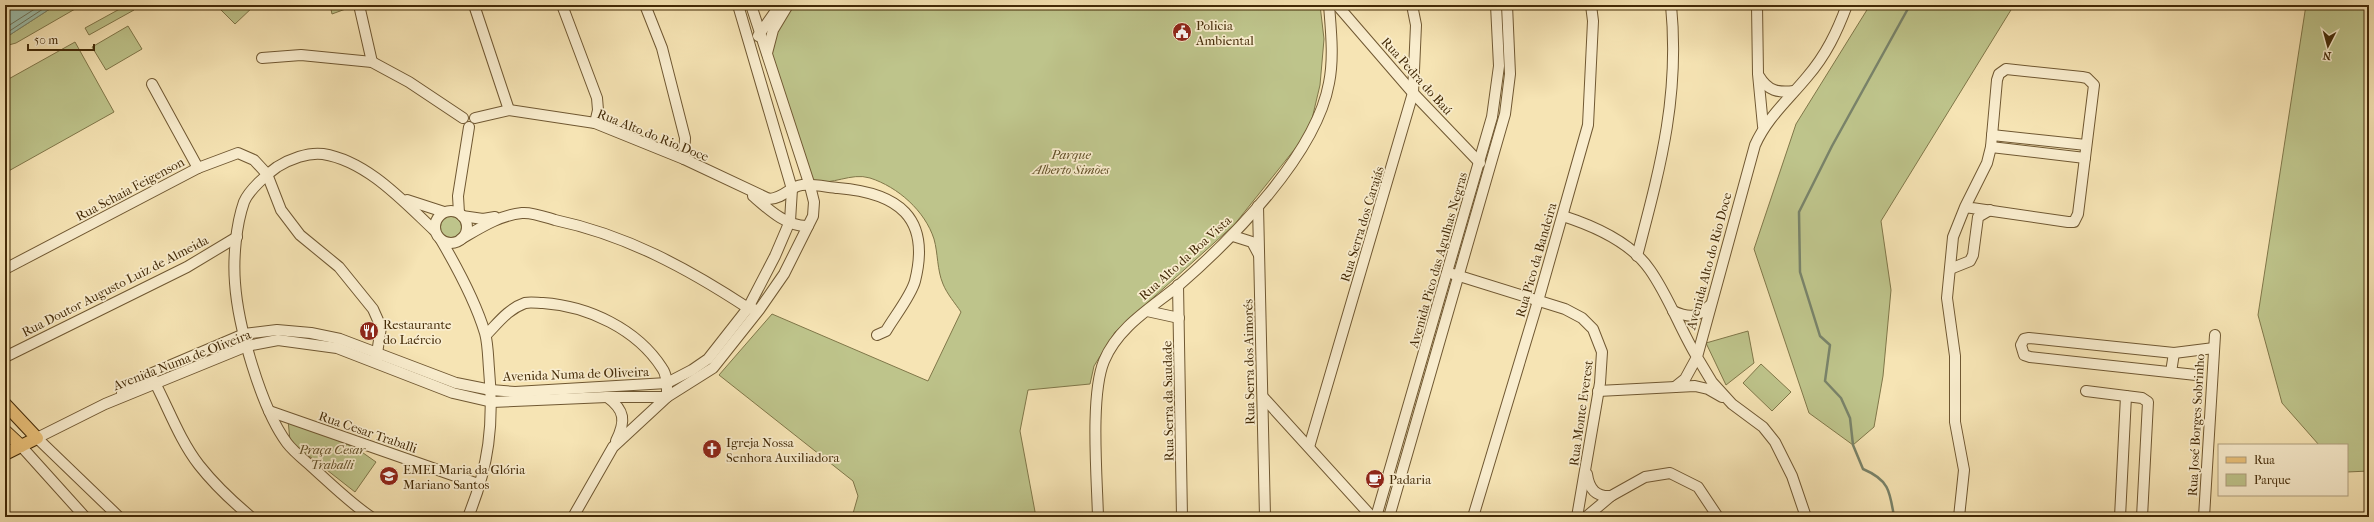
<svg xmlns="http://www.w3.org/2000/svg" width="2374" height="522" font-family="'IM FELL French Canon',serif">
	<rect width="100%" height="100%" fill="#f6e4b4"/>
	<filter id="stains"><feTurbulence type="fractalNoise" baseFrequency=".005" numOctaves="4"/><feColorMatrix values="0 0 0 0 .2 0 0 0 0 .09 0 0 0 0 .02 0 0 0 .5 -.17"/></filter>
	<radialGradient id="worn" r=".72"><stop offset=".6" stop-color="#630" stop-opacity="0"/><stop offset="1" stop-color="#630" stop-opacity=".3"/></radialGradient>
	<g fill="#bec48b" stroke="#807749">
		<path d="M56,5H82L16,43L5,46V38Z"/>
		<path d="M127,5H132L134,10L89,35L85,28Z"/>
		<path d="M216,5H255L235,24Z"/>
		<path d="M330,5H351V7L332,14Z"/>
		<path d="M791,5H1320L1324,39L1320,85L1311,123L1302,140L1234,225L1115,332L1094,366L1090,384L1028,390L1020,431L1036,517H852L858,496L853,481L719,375L772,314L928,381L961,312C955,303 947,294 943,284C937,270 938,253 934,239C925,211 898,187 870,178C851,172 832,186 813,181L770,53L778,26Z"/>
		<path d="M1870,5H2014L1881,221L1891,290L1883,376L1874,427L1853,445L1809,413L1754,249L1796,124Z"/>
		<path d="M2306,5H2369V471L2347,472V445H2319L2282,403L2258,315Z"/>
		<path d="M128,26L142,49L106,70L92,47Z"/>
		<path d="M75,42L114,112L5,173V81Z"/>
		<circle cx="450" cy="228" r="12"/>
		<path d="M1748,331L1754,363L1726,385L1706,343Z"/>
		<path d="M1761,364L1791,392L1772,411L1743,383Z"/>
		<path d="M288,420L356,448L376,462L355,492L290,441Z"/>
	</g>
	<path fill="#9dbfac" stroke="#79836a" d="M5,5H56L5,38Z"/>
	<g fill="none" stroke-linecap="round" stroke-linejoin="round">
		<g stroke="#70745a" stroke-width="1">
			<path d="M5,28L41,5"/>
			<path d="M5,34L49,5"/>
		</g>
		<path stroke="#79836a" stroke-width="2.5" d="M1894,517C1890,491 1889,480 1863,469L1853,445L1850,418L1841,398L1825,381L1830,345L1820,336L1800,272L1799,212L1832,146L1910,5"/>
		<defs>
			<g id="minor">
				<path d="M359,5L372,62"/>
				<path d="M474,5L509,110"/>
				<path d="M562,5L597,98L598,110L595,123"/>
				<path d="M645,5L662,48L685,138L684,159"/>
				<path d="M1337,5L1413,93L1480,163"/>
				<path d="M1757,5L1758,74L1763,126"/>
				<path d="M758,36L780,5"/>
				<path d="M767,53L773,30L788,5"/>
				<path d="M262,58L301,55L372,62L409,82L463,118"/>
				<path d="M1759,76C1768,91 1778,93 1794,91"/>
				<path d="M152,84L198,168"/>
				<path d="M475,118L509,110L595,123L684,159L769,199C785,198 790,186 802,185C813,184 827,187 838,188C898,193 931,217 915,281C911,296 894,317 886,331L877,335"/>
				<path d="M1992,135L2086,145"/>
				<path d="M1991,147L2085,158"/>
				<path d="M753,196C768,209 787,227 808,226"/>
				<path d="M407,200L444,212"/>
				<path d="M1258,206L1265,517"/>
				<circle cx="451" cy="227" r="16"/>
				<path d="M459,213L458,196L469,127"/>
				<path d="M462,216L483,219L495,217"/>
				<path d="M1563,216C1594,226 1631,242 1650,270C1669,297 1680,329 1697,357L1685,379L1675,387"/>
				<path d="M1233,236L1252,242L1259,255"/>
				<path d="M461,239C480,228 500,215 522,213C532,212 545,217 555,220C626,235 687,268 748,308L754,309"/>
				<path d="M441,240C458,269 475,300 485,333C488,344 488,357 489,369C494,423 489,466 468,517"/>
				<path d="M1637,256C1660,168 1680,97 1671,5"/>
				<path d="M5,269L198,168L238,153L254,160L267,174L281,210L300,235L339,267L373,309L381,327L376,360"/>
				<path d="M1950,269L1970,261L1973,255L1978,217L1990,210"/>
				<path d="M1453,274L1565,309L1582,318L1593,329L1602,352L1600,383L1577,517"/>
				<path d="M1178,285L1182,517"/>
				<path d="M1147,311L1179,318"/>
				<path d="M1673,311C1689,318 1697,318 1709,306"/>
				<path d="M486,335C498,323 508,309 525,303C530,302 538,303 543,303C588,306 637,329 662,368C668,376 667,388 667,397L613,447L573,517"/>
				<path d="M5,357L187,267L237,237"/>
				<path d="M2171,372L2174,353"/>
				<path d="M2196,375L2030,357L2024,355L2021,345L2024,339L2029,338L2174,353L2214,348"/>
				<path d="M153,379C168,407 179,439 199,465C214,484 233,502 251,517"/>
				<path d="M1598,391L1695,386L1708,389L1722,397"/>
				<path d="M2086,391L2142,398L2148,402L2142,517"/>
				<path d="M122,393L150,374L244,334L277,330L311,333L340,339L456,383L491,390L515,392L667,383L692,370L708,359L748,308L775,256L790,221L792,189L738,5"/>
				<path d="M607,397C625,410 626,421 616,441"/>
				<path d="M1263,397L1372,517"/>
				<path d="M269,411L481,485"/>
				<path d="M21,446L85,517"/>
				<path d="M1309,447L1413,93L1416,25L1412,5"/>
				<path d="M1587,474C1589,489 1596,497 1611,496"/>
				<path d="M119,517L37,438L105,404L247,346L278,340L337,348L453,393L492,402L607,397H667L713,368L759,310L784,274L813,216L814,202L810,186L751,5"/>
				<path d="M371,517C349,502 331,484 311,466C303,459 293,451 287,443C261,408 238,326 235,283C233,258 236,225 244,202C249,190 267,174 277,167C290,159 308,152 323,154C367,161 403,201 434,230"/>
				<path d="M1098,517C1097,477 1090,395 1104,361C1118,327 1151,308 1178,286C1231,240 1316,155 1329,83C1334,58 1331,31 1329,5"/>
				<path d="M1376,517L1492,117L1499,66L1496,5"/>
				<path d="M1389,517L1505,114L1510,74L1507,5"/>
				<path d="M1473,517L1538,301L1588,125L1593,21L1591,5"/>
				<path d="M1586,517L1611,496L1645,477L1670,473L1698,487L1718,517"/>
				<path d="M1806,517L1792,476L1775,442L1763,427L1732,404L1712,382L1697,357L1755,145C1767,118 1788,100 1807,77C1826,55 1837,32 1847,5"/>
				<path d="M1959,517L1964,470L1955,422V356L1947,298L1953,237L1965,207L1987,163L1991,147L1997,80L1999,74L2006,69L2082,77L2087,78L2094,85L2078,214L2074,222H2068L1965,207"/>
				<path d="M2120,517L2126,396"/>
				<path d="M2204,517L2215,335"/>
			</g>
			<g id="major">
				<path d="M5,404L37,438L5,454"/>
				<path d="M5,431L21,446"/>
			</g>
		</defs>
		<use href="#minor" stroke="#705832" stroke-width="12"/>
		<use href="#major" stroke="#432a07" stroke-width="14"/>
		<use href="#minor" stroke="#f9edce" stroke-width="10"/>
		<use href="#major" stroke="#ebc27a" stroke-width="12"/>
	</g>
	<defs>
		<symbol id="civic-disc" viewBox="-11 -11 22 22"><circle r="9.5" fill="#8f2418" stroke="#f9edce"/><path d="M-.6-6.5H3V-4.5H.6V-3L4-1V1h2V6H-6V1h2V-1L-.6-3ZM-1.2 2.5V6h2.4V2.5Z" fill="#fff"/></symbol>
		<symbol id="restaurant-disc" viewBox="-11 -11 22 22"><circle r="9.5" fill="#8f2418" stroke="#f9edce"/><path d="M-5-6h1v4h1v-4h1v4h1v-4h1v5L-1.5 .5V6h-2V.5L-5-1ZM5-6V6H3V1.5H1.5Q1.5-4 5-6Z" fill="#fff"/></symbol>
		<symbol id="church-disc" viewBox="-11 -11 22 22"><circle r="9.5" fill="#8f2418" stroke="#f9edce"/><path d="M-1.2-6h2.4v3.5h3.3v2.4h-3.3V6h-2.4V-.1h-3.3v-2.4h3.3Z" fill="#fff"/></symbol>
		<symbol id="school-disc" viewBox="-11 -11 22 22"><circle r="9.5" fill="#8f2418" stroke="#f9edce"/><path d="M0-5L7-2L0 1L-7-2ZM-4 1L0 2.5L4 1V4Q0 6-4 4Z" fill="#fff"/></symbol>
		<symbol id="cafe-disc" viewBox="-11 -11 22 22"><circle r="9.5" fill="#8f2418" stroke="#f9edce"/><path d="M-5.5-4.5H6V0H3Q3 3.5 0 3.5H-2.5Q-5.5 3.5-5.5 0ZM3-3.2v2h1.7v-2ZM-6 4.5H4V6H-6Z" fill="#fff"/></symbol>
	</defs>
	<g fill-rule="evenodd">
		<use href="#civic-disc" x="1171" y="21" width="22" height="22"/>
		<use href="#restaurant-disc" x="358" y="320" width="22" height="22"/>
		<use href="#church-disc" x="701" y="438" width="22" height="22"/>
		<use href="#school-disc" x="378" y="465" width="22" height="22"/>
		<use href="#cafe-disc" x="1364" y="468" width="22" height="22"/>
	</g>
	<g text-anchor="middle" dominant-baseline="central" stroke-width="3.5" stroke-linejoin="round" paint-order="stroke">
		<g font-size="13" fill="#432a07" stroke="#f9edce" text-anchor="start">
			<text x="1196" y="25">Policia<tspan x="1196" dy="15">Ambiental</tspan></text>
			<text x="383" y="324">Restaurante<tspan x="383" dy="15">do Laércio</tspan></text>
			<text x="726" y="442">Igreja Nossa<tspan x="726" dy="15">Senhora Auxiliadora</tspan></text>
			<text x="403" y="469">EMEI Maria da Glória<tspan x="403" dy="15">Mariano Santos</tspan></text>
			<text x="1389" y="479">Padaria</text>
		</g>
		<g font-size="13" fill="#432a07" stroke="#f9edce">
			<text transform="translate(1417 76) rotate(48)">Rua Pedra do Baú</text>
			<text transform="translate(653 135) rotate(22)">Rua Alto do Rio Doce</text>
			<text transform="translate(130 189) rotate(-28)">Rua Schaia Feigenson</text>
			<text transform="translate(1362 224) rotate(-73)">Rua Serra dos Carajás</text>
			<text transform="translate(1185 258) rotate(-42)">Rua Alto da Boa Vista</text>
			<text transform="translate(1438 260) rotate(-74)">Avenida Pico das Agulhas Negras</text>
			<text transform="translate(1536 260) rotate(-74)">Rua Pico da Bandeira</text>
			<text transform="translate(1709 261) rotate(-75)">Avenida Alto do Rio Doce</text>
			<text transform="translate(115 286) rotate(-27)">Rua Doutor Augusto Luiz de Almeida</text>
			<text transform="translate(182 360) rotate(-21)">Avenida Numa de Oliveira</text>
			<text transform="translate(1249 362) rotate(-91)">Rua Serra dos Aimorés</text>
			<text transform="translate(576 374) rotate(-2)">Avenida Numa de Oliveira</text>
			<text transform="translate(1168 401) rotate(-91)">Rua Serra da Saudade</text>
			<text transform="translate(1581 413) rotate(-82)">Rua Monte Everest</text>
			<text transform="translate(2196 425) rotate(-87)">Rua José Borges Sobrinho</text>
			<text transform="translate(368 432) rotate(19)">Rua Cesar Traballi</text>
		</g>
		<g font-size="13" font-style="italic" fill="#625028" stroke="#f9edce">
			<text x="1071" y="154">Parque<tspan x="1071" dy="15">Alberto Simões</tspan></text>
			<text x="332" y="449">Praça Cesar<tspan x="332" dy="15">Traballi</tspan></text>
		</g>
	</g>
	<rect width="2374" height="522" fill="none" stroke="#f6e4b4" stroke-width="20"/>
	<rect x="6" y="6" width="2362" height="510" fill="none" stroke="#432a07" stroke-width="2"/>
	<rect x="10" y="10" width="2354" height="502" fill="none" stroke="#432a07"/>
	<rect x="2218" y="444" width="130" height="52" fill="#f9edce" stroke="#b09f7e"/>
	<rect x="2226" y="457" width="20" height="6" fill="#ebc27a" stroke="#b09f7e"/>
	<text x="2254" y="464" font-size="12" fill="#432a07">Rua</text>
	<rect x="2226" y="474" width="20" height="12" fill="#bec48b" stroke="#b09f7e"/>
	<text x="2254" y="484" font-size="12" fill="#432a07">Parque</text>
	<g transform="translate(2328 46) rotate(186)" stroke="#f9edce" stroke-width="3" paint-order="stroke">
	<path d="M0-3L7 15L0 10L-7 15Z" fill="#432a07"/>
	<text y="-6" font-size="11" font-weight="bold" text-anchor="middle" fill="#432a07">N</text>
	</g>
	<path d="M28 44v6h66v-6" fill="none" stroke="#432a07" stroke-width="2"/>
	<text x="34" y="44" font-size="12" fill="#432a07" stroke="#f9edce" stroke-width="3" paint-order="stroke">50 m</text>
	<rect width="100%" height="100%" filter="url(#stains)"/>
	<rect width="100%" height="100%" fill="url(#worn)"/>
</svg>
